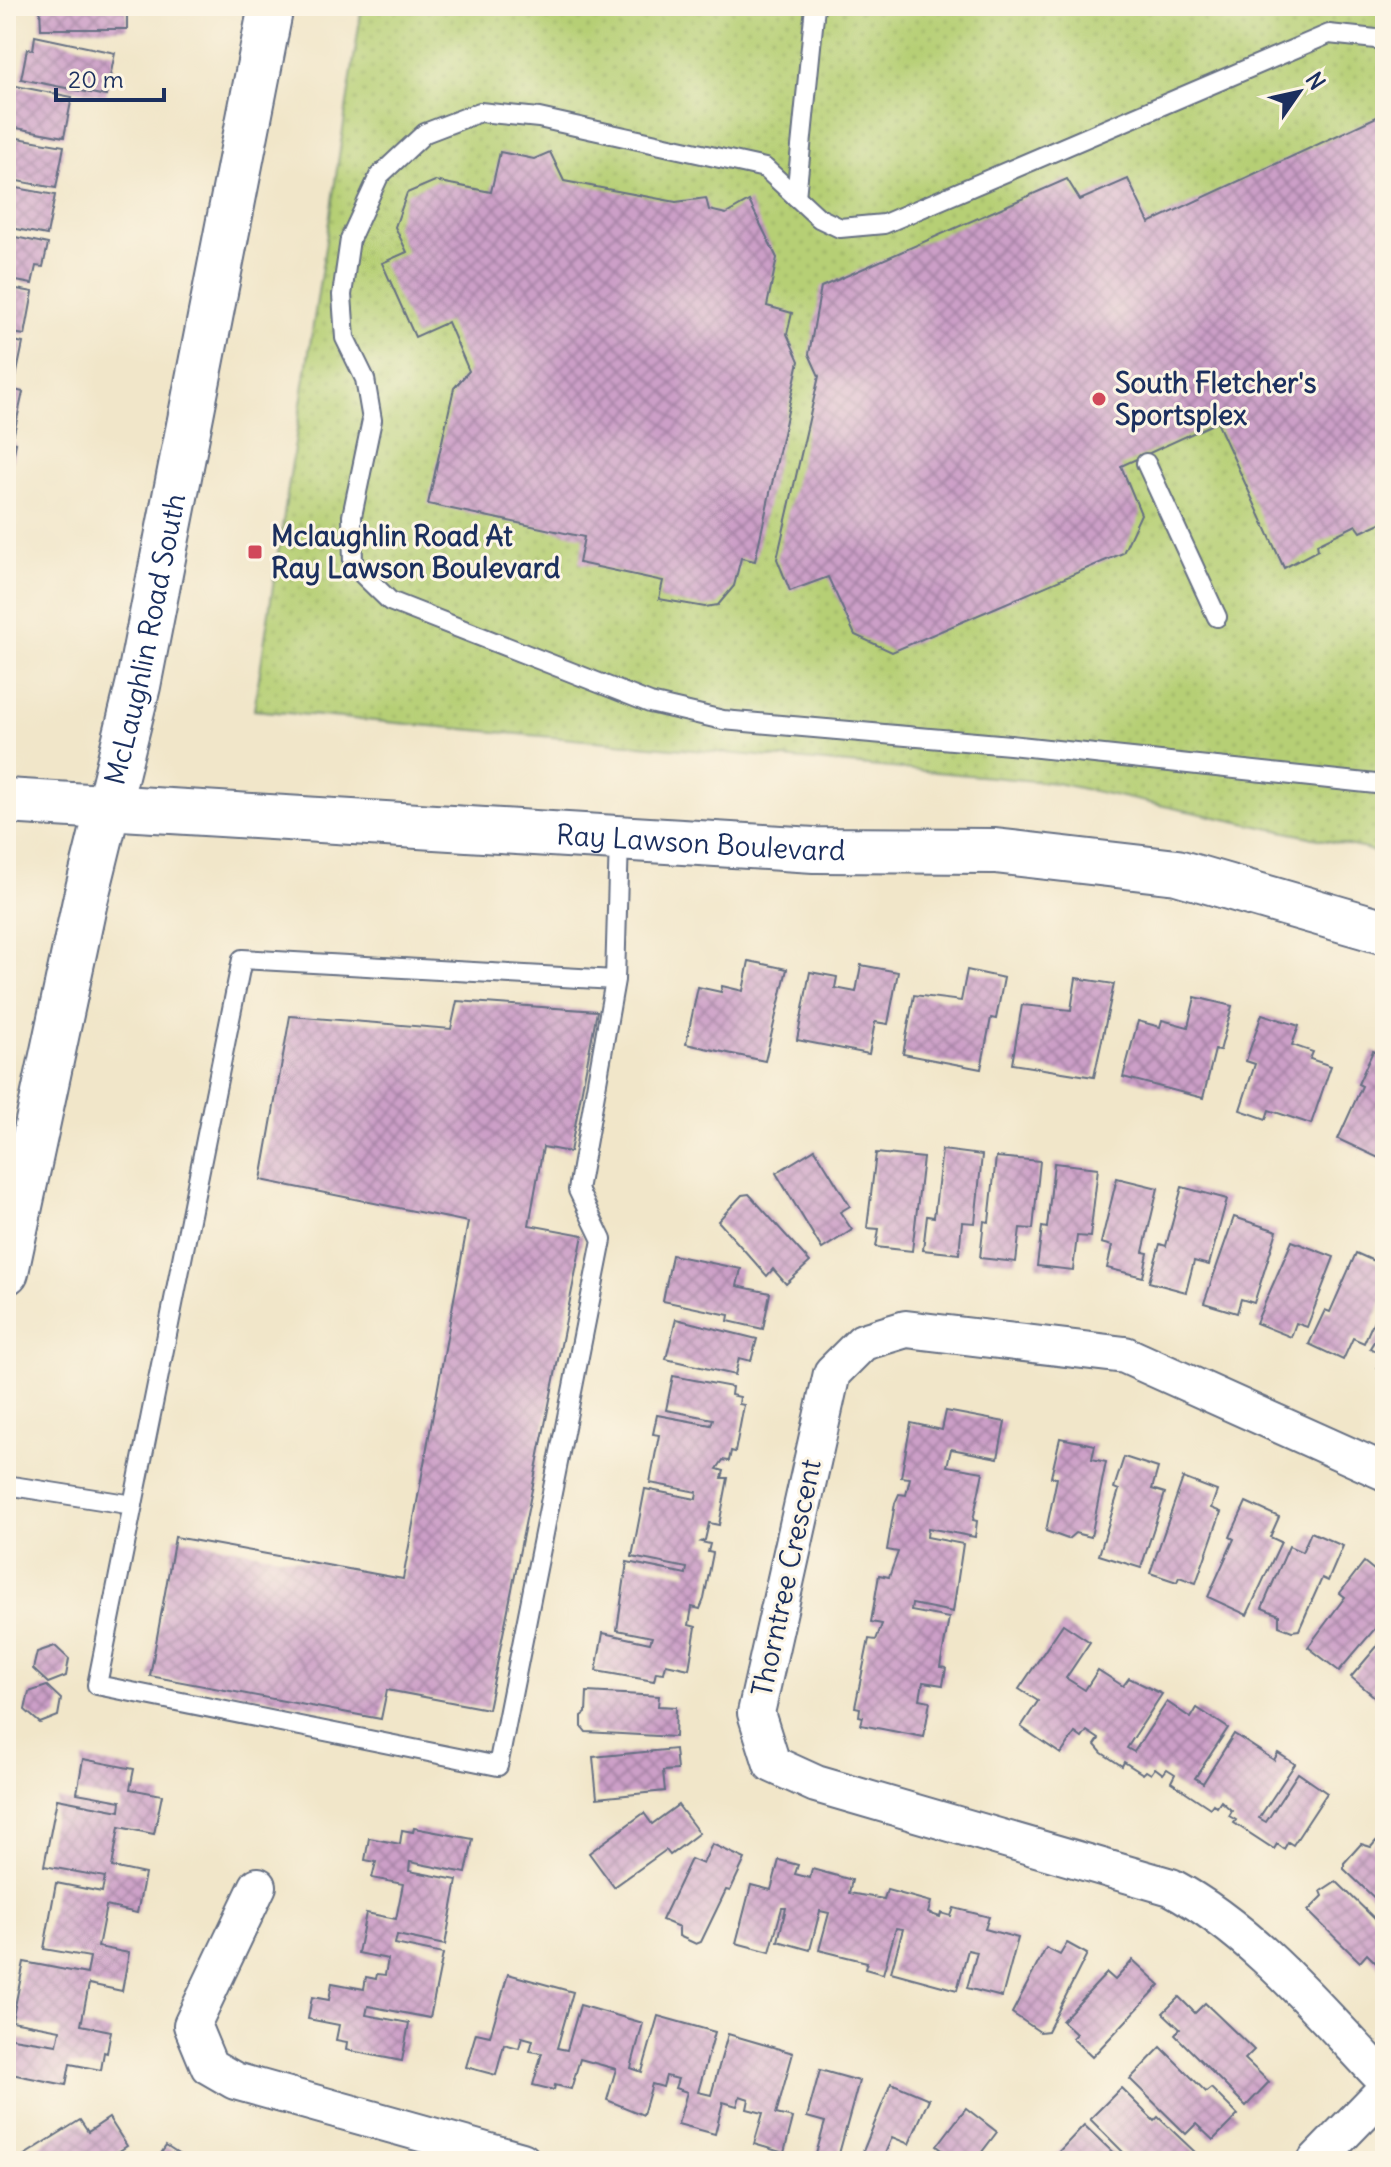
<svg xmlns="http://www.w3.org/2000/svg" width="1391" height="2167" font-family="Delius,sans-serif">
	<defs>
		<pattern id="green-dots" width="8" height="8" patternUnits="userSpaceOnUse" patternTransform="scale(2)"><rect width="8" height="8" fill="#b6cf75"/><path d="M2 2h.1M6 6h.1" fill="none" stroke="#9cb268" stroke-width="1.8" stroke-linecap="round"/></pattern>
		<pattern id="building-cross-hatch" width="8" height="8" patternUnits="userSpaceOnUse" patternTransform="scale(2)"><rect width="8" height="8" fill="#cc9fc7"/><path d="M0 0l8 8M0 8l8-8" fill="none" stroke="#a582a5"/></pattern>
	</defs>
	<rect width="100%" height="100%" fill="#fcf5e5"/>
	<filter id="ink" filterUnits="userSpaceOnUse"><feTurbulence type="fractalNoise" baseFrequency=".0125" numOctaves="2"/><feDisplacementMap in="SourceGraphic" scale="16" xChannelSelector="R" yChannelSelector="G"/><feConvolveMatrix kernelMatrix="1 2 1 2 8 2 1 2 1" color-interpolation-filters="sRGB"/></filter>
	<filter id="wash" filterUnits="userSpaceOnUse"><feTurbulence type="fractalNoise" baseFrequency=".006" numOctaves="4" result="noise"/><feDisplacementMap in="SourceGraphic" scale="32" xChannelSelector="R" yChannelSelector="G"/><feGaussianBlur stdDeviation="1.8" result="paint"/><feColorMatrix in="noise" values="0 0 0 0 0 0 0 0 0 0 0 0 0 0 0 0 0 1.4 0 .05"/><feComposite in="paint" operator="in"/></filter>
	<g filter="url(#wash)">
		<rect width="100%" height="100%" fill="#f1e6c9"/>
		<path fill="url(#green-dots)" stroke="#687f6a" stroke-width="2" d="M362,6H1385V857L1366,849L1056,783L254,710Z"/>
		<g id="blocks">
			<g fill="url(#building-cross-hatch)">
				<path d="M40,6H127V29H41Z"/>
				<path d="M35,36L115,53L106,96L21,79L27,49L33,50Z"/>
				<path d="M6,84L72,97L64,137L6,126Z"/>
				<path d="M1385,113V521L1361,532L1356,525L1317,544L1318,550L1284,568L1217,422L1121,466L1141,514L1123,553L892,652L855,635L828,577L790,591L777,559L819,376L809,354L821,287L1067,179L1080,200L1128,179L1149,223Z"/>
				<path d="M6,136L64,146L56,188L6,179Z"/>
				<path d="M500,152L534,159L550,152L564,181L676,202L706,198L709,210L726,214L749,201L777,258L767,306L792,313L787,334L799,361L755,561L741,558L734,586L718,605L705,607L659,599L663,581L579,563L584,537L428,504L454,388L469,371L448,322L415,337L382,263L407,252L395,227L407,193L435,181L491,192Z"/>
				<path d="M6,186L55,195L47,235L6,227Z"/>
				<path d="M6,235L48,244L43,267L36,266L32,284L6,279Z"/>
				<path d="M6,287L33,292L25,335L6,332Z"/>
				<path d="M6,339L23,343L15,382L6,381Z"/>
				<path d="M6,388L23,392L14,433L6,431Z"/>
				<path d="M6,441L16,443L7,485H6Z"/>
				<path d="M749,961L787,969L765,1061L686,1044L698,987L721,992L722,986L743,991Z"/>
				<path d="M861,965L898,972L888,1024L875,1022L869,1054L797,1040L810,972L837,977L835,988L856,992Z"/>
				<path d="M967,970L1004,978L996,1019L991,1018L981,1069L903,1054L914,995L961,1001Z"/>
				<path d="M1076,978L1114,984L1094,1077L1012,1064L1022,1005L1071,1010Z"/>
				<path d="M1195,997L1232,1006L1220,1051L1215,1050L1203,1098L1123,1077L1138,1021L1160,1027L1162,1020L1188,1027Z"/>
				<path d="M457,1001L597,1011L570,1152L543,1147L529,1225L583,1235L488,1709L387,1690L381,1719L150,1676L175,1537L403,1579L468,1222L261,1180L290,1016L451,1029Z"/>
				<path d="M1262,1014L1299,1026L1292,1045L1313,1052L1310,1059L1331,1066L1311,1124L1269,1110L1266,1119L1240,1110L1255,1064L1246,1061Z"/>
				<path d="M1373,1051L1385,1057V1161L1338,1139L1362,1086L1358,1084Z"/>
				<path d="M815,1149L850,1206L840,1212L852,1230L822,1249L776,1173Z"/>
				<path d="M942,1150L982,1155L975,1223L962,1222L959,1254L923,1250L927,1216L934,1217Z"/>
				<path d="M876,1153L923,1158L912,1251L876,1247L879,1229L867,1228Z"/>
				<path d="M996,1157L1040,1161L1033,1229L1020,1228L1016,1262L980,1258L984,1221L989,1222Z"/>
				<path d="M1054,1163L1098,1168L1090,1237L1077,1236L1073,1270L1037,1266L1042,1227L1047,1228Z"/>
				<path d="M1117,1178L1158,1188L1143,1252L1148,1253L1143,1277L1107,1268L1112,1246L1101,1243Z"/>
				<path d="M1182,1187L1227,1199L1209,1265L1194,1261L1186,1292L1149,1282L1160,1244L1166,1246Z"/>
				<path d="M749,1194L810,1262L786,1284L773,1269L767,1276L718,1221L742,1195Z"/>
				<path d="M1234,1217L1277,1231L1254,1303L1241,1299L1237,1313L1204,1303Z"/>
				<path d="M1292,1241L1334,1257L1307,1327L1296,1323L1291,1337L1256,1323Z"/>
				<path d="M1356,1253L1385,1266V1295L1364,1343L1353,1338L1343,1360L1309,1344L1325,1310L1330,1312Z"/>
				<path d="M672,1255L741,1269L737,1286L770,1293L763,1329L728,1321L729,1315L663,1301Z"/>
				<path d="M676,1319L757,1339L751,1361L739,1358L735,1375L666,1359Z"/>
				<path d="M1385,1324V1373L1377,1368L1384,1356L1370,1348Z"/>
				<path d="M673,1376L732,1387L731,1395L740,1397L739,1404L744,1405L735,1452L731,1451L729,1461L723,1460L717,1469L724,1471L722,1478H728L719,1525L709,1523L705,1540L701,1542L710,1544L708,1552L713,1553L704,1599L700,1609L692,1607L689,1625L696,1627L689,1669L666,1664L664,1673L656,1672L654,1681L596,1671L603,1633L650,1643L652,1637L617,1630L627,1562L686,1574L687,1568L632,1557L645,1489L696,1499L697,1492L650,1483L659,1435L653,1434L657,1415L711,1425L713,1419L666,1410Z"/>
				<path d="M946,1411L1005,1422L998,1458L951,1449L947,1466L983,1472L973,1520L977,1521L975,1537L928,1528L927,1537L963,1544L953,1612L912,1604L911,1611L949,1618L940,1667L946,1668L943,1685L923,1682L920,1699L930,1701L924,1737L861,1725L863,1717L859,1716L860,1708L855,1707L869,1639L876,1640L882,1624L871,1622L879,1575L889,1577L898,1552L887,1550L895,1503L899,1494L906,1495L910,1478L901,1477L911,1423L942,1430Z"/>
				<path d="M1060,1438L1095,1445L1092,1459L1106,1462L1091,1537L1075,1533L1068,1539L1046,1531L1057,1478L1051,1477Z"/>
				<path d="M1124,1457L1158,1468L1152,1489L1165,1493L1141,1568L1099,1555L1119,1490L1114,1488Z"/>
				<path d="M1183,1478L1217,1491L1211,1508L1221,1512L1196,1583L1179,1577L1177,1582L1150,1573Z"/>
				<path d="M1246,1502L1279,1517L1270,1537L1281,1542L1247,1615L1208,1597L1234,1539L1230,1537Z"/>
				<path d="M1311,1532L1343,1546L1328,1581L1322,1578L1299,1630L1292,1631L1279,1626V1615L1262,1608L1289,1546L1302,1552Z"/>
				<path d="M1364,1562L1385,1579V1617L1339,1671L1308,1647L1345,1597L1340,1593Z"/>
				<path d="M1063,1624L1090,1642L1066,1678L1085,1690L1098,1670L1123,1686L1129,1678L1162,1694L1127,1748L1134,1752L1167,1702L1191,1718L1197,1708L1228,1728L1195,1778L1203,1783L1234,1734L1274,1760L1278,1753L1295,1764L1259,1818L1266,1822L1298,1773L1327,1793L1293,1845L1288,1842L1284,1849L1277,1844L1274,1849L1234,1823L1236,1820L1229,1816L1232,1811L1221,1801L1217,1807L1213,1804L1210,1808L1171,1782L1175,1774L1167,1769L1163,1774L1155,1768L1151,1774L1146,1771L1143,1774L1124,1762L1122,1766L1102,1753L1095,1745L1099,1739L1087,1731L1082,1738L1075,1733L1061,1754L1021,1727L1038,1701L1019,1689Z"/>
				<path d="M1385,1637V1699L1382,1703L1351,1677Z"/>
				<path d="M55,1646L69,1659L66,1676L48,1683L33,1669L37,1652Z"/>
				<path d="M47,1686L61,1699L58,1716L40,1723L25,1710L29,1692Z"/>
				<path d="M587,1692L659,1696L658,1706L676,1707L675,1737L586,1732L582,1727V1716L586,1713Z"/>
				<path d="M675,1749L677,1770L663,1771L665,1791L597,1798L593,1757Z"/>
				<path d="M83,1759L134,1769L130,1789L162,1795L154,1834L119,1827L112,1867L145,1874L137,1913L106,1906L98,1947L129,1953L122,1991L89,1984L81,2025L111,2031L107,2053L104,2052L101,2070L70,2064L66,2085L6,2073V2037L57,2045L60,2030L12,2021L24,1962L87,1974L90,1957L44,1949L56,1883L102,1892L105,1877L44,1866L57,1799L120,1811L121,1801L77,1793Z"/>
				<path d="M678,1805L699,1833L670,1855L666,1850L614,1887L589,1853L644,1813L652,1824Z"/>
				<path d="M414,1828L473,1839L466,1873L410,1862L409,1871L457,1880L445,1945L397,1935L395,1944L443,1954L430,2018L368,2006L366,2015L409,2023L402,2061L346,2050L347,2042L336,2040L339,2025L308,2019L312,1997L329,2000L332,1983L364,1989L366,1977L376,1979L377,1974L385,1975L388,1959L358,1953L366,1913L396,1919L403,1884L372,1878L376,1862L365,1860L369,1838L400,1844L402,1830L413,1832Z"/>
				<path d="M1376,1841L1385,1849V1916L1380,1912L1384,1907L1344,1869V1863L1361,1844L1371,1847Z"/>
				<path d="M712,1844L745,1859L730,1891L726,1890L701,1942L696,1944L679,1936V1927L662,1920L691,1859L703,1864Z"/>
				<path d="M779,1860L798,1865L795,1874L810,1878L812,1869L852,1880L849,1893L884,1899L887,1890L931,1902L928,1913L940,1917L941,1913L951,1916L954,1908L989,1917L985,1929L1018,1938L1002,1997L967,1988L977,1952L968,1950L957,1990L891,1972L903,1929L896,1928L883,1974L865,1969L867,1962L819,1950L829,1913L820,1911L810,1950L778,1941L786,1908H782L770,1952L736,1943L751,1885L771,1890Z"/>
				<path d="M1336,1881L1385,1929V1962L1380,1967L1367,1954L1360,1962L1308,1911L1323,1896L1321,1891Z"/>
				<path d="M1067,1943L1087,1954L1048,2031L1040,2032L1012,2013L1046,1948L1060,1955Z"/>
				<path d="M1133,1960L1160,1985L1092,2057L1072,2038L1076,2034L1062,2021L1107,1973L1115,1980Z"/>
				<path d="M508,1974L573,1992L557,2048L567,2050L580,2005L643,2023L631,2068L642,2072L658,2016L715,2032L698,2092L711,2095L728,2034L793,2053L776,2114L793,2118L784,2153L754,2144L763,2113L747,2109L749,2099L740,2096L737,2106L723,2102L715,2134L678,2124L687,2092L675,2088L678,2079L666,2076L663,2087L652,2084L643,2115L607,2100L616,2069L580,2059L571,2089L555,2085L554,2090L533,2085L542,2053L530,2051L533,2040L522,2037L519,2048L504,2044L496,2075L466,2067L476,2033L490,2036Z"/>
				<path d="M1179,1997L1195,2013L1205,2003L1254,2050L1245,2059L1269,2082L1246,2106L1175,2035L1180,2029L1163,2013Z"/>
				<path d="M1161,2047L1206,2092L1211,2088L1238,2115L1213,2140L1196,2124L1186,2134L1130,2079Z"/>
				<path d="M820,2070L859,2081L837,2161H814L825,2122L807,2117Z"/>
				<path d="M891,2083L929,2099L909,2144L892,2137L882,2161H859Z"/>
				<path d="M1121,2088L1154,2121L1158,2117L1197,2154L1190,2161H1132L1090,2119Z"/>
				<path d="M966,2108L997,2132L975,2161H948L951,2157L937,2146Z"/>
				<path d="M109,2118L127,2146L104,2161H15L80,2120L88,2132Z"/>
				<path d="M1084,2125L1122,2161H1050Z"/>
				<path d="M166,2146L186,2159L184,2161H156Z"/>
			</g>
		</g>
	</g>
	<g filter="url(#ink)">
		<use href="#blocks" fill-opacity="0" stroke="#666f83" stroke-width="2"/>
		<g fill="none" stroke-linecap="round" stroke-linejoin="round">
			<defs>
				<g id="service">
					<path d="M1385,40L1329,34L884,224L840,228L819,218L765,168L539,118L480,112L425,133L379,176L350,239L342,295L345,338L365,379L372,420L352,516L353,565L390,601L650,703L723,720L1010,745L1385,785"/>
					<path d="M796,197L815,6"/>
					<path d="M1146,463L1217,617"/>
					<path d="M615,980L242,959L97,1685L498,1766L602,1240L578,1190L615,980L619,839"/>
					<path d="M6,1485L133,1505"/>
				</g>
				<g id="minor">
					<path d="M1385,1472L1125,1355L906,1329L863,1342L832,1373L756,1713L772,1764L816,1784L1171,1887C1255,1932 1320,2012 1385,2080"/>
					<path d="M258,1886L192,2025L209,2066L235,2081L522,2161"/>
					<path d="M1316,2161L1385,2090"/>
				</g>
				<g id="tertiary">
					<path id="s1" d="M6,801L814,850L995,851L1177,872L1385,932"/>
					<path id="s2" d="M6,1272L85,901L138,686L271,6"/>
				</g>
			</defs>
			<use href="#service" stroke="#666f83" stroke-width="22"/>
			<use href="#minor" stroke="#666f83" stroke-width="40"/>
			<use href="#tertiary" stroke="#666f83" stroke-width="48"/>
			<use href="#service" stroke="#fff" stroke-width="18"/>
			<use href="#minor" stroke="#fff" stroke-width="36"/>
			<use href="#tertiary" stroke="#fff" stroke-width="44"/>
		</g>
	</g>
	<g fill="#d1495b" stroke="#fcf5e5" stroke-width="3">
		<circle cx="1099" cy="399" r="8"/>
		<rect x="247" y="544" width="16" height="16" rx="4"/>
	</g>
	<g text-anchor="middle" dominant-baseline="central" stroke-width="6" stroke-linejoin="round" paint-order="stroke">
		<g font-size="28" font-weight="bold" fill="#1b2f5e" stroke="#fcf5e5" text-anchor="start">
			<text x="1115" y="383">South Fletcher's<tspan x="1115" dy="32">Sportsplex</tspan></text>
			<text x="271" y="536">Mclaughlin Road At<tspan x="271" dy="32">Ray Lawson Boulevard</tspan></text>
		</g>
		<g font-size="28" fill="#1b2f5e" stroke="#fcf5e5">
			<text stroke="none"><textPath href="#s2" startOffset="648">McLaughlin Road South</textPath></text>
			<text stroke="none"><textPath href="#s1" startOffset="696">Ray Lawson Boulevard</textPath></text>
			<text transform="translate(786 1578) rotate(-78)">Thorntree Crescent</text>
		</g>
	</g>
	<rect width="1391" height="2167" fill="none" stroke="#fcf5e5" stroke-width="32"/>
	<g transform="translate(1299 92) rotate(56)" stroke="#fcf5e5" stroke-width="6" paint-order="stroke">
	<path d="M0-6L14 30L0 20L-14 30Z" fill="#1b2f5e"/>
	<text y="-12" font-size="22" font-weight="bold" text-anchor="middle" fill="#1b2f5e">N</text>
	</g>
	<path d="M56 88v12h108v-12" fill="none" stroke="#1b2f5e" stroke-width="4"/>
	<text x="68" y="88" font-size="24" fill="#1b2f5e" stroke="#fcf5e5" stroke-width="6" paint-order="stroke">20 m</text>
</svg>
